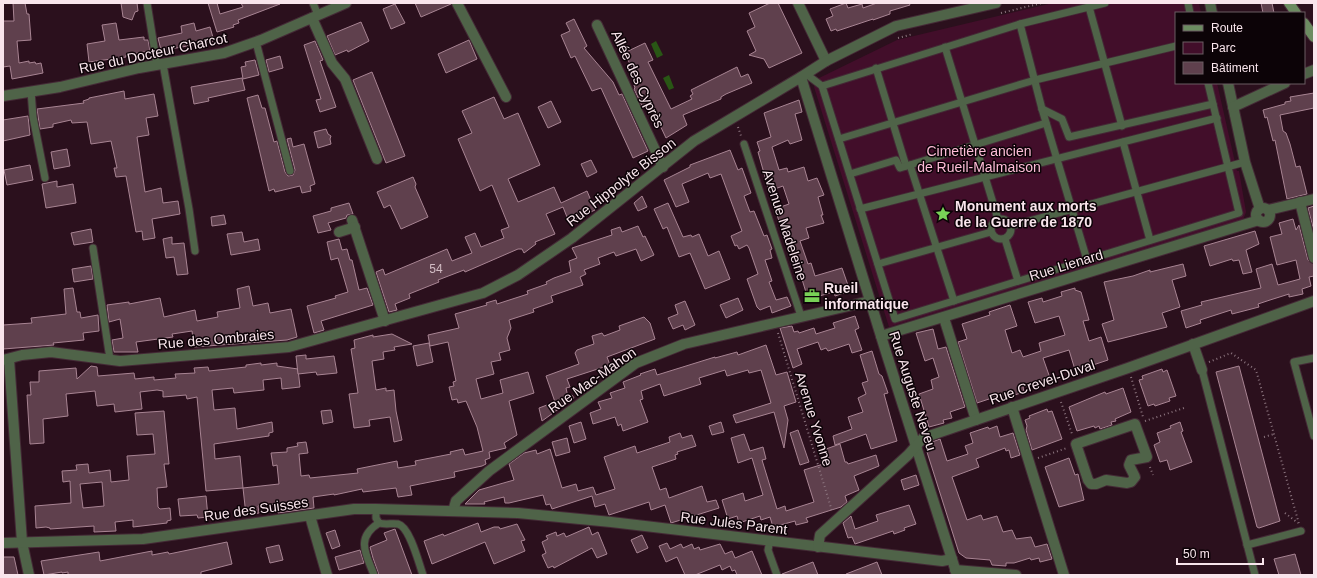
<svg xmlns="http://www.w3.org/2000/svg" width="1317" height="578" font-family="Arial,sans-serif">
	<rect width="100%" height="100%" fill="#2b101d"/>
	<path fill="#420e2a" d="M1053,3H1199L1201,13H1176V83H1217L1237,171H1239L1246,212L1243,220L889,327L814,87L817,79L897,40Z"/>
	<g fill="#295615">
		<path d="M656,41L663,55L657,58L651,44Z"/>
		<path d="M669,75L674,88L669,90L663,78Z"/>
	</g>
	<g fill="#5f404d" stroke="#a88493" fill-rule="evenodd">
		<path d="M13,3H25L27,14H29L31,40L17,41L19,63L29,61V63L35,62L36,64L41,63L43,73L12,79L10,66L3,67V21H14Z"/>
		<path d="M121,3H137L138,11L135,12L132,20L123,17Z"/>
		<path d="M208,3H217L220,14L243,7L241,3L280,4L238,20L239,23L233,25L234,27L217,32Z"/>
		<path d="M415,3H451V4L421,17Z"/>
		<path d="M770,3H778L802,53L769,68L764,59L749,55L756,51L747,31L755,27L749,13Z"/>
		<path d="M846,3L848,8L862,4L863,8L877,3H909L910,5L890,11V14L873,20V19L837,31L836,29L831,31L826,19L833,16L830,9Z"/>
		<path d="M1261,3H1272L1274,13H1263Z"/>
		<path d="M395,4L405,23L391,29L383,9Z"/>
		<path d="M574,19L587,46L584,48L613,82L619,95L622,94L648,151L633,158L601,88L592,91L575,56L571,58L561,35L570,31L566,23Z"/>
		<path d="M361,22L369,41L348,52L347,50L335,55L327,36Z"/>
		<path d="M116,23L119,40L144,37V40H148L150,51L126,55V57L89,62L87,44L105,41L102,25Z"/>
		<path d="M194,23L196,31L210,27L214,41L171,49V52L162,54L158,38L182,33L181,26Z"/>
		<path d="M469,40L477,59L446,73L438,54Z"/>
		<path d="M315,41L323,60L320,61L336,107L320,112L316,100L321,99L304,45Z"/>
		<path d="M645,43L653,60L648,62L671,109L692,99L690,96L693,94L691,90L737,67L741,77L748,74L752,83L726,94L721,97V99L683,115L687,125L666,138L650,104L643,108L634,89L635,88L634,85L640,82L624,53Z"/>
		<path d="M280,56L283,68L269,72L266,60Z"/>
		<path d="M255,60L259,75L243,79L241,67L246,66L245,62Z"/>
		<path d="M372,72L405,156L386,163L353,80Z"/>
		<path d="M242,78L245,90L208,98L209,101L194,104L191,87Z"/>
		<path d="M124,91L125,99L154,94L158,116L146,118L149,135L137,137L145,192L161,188L163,203L178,201L180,214L152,219L155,238L143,240L142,231L136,232L126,176L116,177L114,168H117L111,141L91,144L87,122L72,123L71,120L53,124V127L40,129L38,116L37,109L84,103L83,101L89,99V98Z"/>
		<path d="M1314,93V108L1280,115L1283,131L1286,133L1290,144L1296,167L1300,166L1307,194L1287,199L1275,140L1273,141L1267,117L1265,118L1263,110L1285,104V102L1291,101L1290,97Z"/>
		<path d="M258,95L262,108H265L274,142L277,141L285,172L288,176L293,175L295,170L287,139L291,138L293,147L304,144L315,184L310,186L311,191L302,193L300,186L275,192L274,189L269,191L247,98Z"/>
		<path d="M494,97L504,119L518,113L540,165L508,179L518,202L554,187L561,203L587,191L595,210L569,222L563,207L546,214L555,234L535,242L536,244L524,253L522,249H518L465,272L464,270L438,280L439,282L409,294L410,298L395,304L397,310L389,312L376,272L383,269L385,275L447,249L452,261L472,253L465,237L475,233L481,247L504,238L501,230L509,227L492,185L480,191L458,139L472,133L462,111Z"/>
		<path d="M799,100L802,112L795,114L802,140L790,144L788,140L772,147L779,170L787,168L788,172L804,167L808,181L817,178L824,195L818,197L823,215H821L824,223L806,228L809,238L800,241L808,264L811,263L815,276L842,268L850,291L835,296L834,292L808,299L788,233L786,234L783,226L781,227L775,209L789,204L783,186L769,191L758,152L760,151L757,142L771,137L764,113Z"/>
		<path d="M551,101L561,122L548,128L538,107Z"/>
		<path d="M28,116L30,135L3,141V120Z"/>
		<path d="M326,129L328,134L331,136L330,139L331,144L318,148L314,132Z"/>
		<path d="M67,149L70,166L54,169L51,152Z"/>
		<path d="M730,150L738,170L742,168L751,193L744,196L750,212L754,211L764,236L767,235L772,249L770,250L772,258L765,260L772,281L769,282L776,300L787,297L791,306L772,313L770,306L760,310L757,307L747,279L758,274L749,248L747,245L739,249L737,245L735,246L731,236L742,231L721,174L710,178L708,173L682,184L689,202L676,207L664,180L690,167V165Z"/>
		<path d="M591,160L597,172L587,177L581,164Z"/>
		<path d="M30,165L33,180L7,185L4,170Z"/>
		<path d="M413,177L416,184L415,187L428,217L401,229L390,205L384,208L377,192Z"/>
		<path d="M57,181V187L73,184L76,203L46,208L42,184Z"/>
		<path d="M642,196L647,207L638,211L634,203Z"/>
		<path d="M349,203L353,214L347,215L346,218L328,223L331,230L318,233L313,216L331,211V208Z"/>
		<path d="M668,203L683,237L691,235L692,237L699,234L708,256L719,251L730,279L705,289L690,253L679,257L667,227L663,229L654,209Z"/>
		<path d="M1314,206V231L1308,208Z"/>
		<path d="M224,215L226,224L212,226L211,217Z"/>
		<path d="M1293,219L1296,230L1299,225L1308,260L1314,264V276L1309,277L1311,286L1302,289L1303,294L1289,297V294L1270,300L1258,304L1259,307L1232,314L1231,310L1200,320L1201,323L1186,328L1181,311L1202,305L1201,302L1261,288L1256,269L1272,264L1278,285L1300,279L1296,260L1277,265L1270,237L1282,234L1279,223Z"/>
		<path d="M638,226L643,237L645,236L654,255L641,261L636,249L616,256L614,252L598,258L600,264L584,270L586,274L580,277L583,285L551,296L553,302L533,309L534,312L509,320L511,328L507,338L510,350L499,353L501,360L491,362L494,374L476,379L481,399L503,393L500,380L528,372L534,393L509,401L517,435L504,443L506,448L489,452L490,458L485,460L486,464L482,466L454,472L455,477L410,486L412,495L398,497L396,488L363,492L362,489L334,495V494L313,497L314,508L278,513L277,504L258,506L259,513L246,515L243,488L206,491L197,397L187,399L186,395L163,397V391L157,390L140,392L142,409L115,412L114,404L97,406L95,391L66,394L68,416L43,419L44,443L30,444L27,395H31L30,382H39V371L76,368L77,379L91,366L97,367L98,376L134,373L135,379L154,377V380L176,378L175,374L195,373L194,368L208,367L209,371L246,367V365L261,363V365L277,363V366L298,369L300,387L282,389L281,378L263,380L264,390L234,393L233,388L212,390L214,410L235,408L237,429L272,422L273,432L269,433V436L214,444L215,459L240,456L243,488L279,484L277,465L273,466L271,453L287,452V448L298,446L297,443L306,442L308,453L299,454L301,476L309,475L310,478L358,473L357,469L397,461L398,468L416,465L415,461L451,454L450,452L463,449L465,455L483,451L477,427L466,401L458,403L457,399L452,400L449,387L454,386L453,382L456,381L448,342L430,346L428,335L459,328L455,314L487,305L486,303L496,300L497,304L528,294L527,291L547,284L546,282L554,278L571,272L569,261L577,258L572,248L612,235L611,230L620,227L622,232Z"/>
		<path d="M91,229L93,242L74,245L71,233Z"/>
		<path d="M1255,231L1259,244L1246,250L1252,272L1243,274L1239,260L1233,261L1232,259L1210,266L1204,246Z"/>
		<path d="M242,232L244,242L258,239L260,250L231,255L227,234Z"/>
		<path d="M172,237V244L184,243L188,274L177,275L174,257L166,258L163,239Z"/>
		<path d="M339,239L342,250L347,249L350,260H352L359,290L367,288L373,305L321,321L324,330L314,333L307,306L336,298L335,296L348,292L338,258L331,260L327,242Z"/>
		<path d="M1183,264L1186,276L1172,280L1180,307L1162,313L1167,327L1108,342L1102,324L1114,320L1104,282L1133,276L1150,270V272Z"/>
		<path d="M91,266L93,279L74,282L72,269Z"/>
		<path d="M249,286L253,306L268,303L270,313L291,309L297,337L287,340L194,347L192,331L172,334L173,337L136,342L138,352H114L112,340L123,338L120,319L109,322L107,305L129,302V304L160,298L164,317L195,310L197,321L218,317L217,312L240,308L237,289Z"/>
		<path d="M73,288L77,312H80L81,318L98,315L99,331L83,333L84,340L53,343L54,345L3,349V325L32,323L31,318L66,314L64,289Z"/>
		<path d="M1075,288V290L1081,292L1089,320L1083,321L1089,341L1101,337L1108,360L1084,368L1085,370L1076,373L1069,350L1043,358L1050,378L1023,387L1024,392L1002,399L1001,395L977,403L958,342L967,339L962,324L990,315L989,312L1010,305L1017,326L1005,330L1012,353L1020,350L1023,357L1041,351L1039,343L1065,335L1059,316L1035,323L1028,302L1042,298L1043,302L1062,296L1061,292Z"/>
		<path d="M738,298L743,310L726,318L720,305Z"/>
		<path d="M685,301L695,325L685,330L683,325L673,329L668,318L678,314L675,305Z"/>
		<path d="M855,316L859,328L855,330L862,350L852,353L849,344L828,351L826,348L821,350L818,342L797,349L802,364L793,368L780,328L792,326L794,332L798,331L799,333L814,328L816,334L835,328L833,323Z"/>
		<path d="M644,317L650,323L655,339L607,357L610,365L567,379L570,387L566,388L568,397L572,395L574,398L542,421L539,408L555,402L546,376L579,364L575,353L577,350L594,344L592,336L602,333L604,336L620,330L619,326Z"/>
		<path d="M933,329L938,349L946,347L965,407L950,412L952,418L943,420L944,423L929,427L919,394L933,389L931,380L939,377L933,358L925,361L916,333Z"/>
		<path d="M392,334L412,344L394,347L395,350L383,352L384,359L372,361L376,390L386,388V391L394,390L396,411L402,440L394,442L390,417L369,420L370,426L354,428L349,394L358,393L351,349L355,348L354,340L373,335V337Z"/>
		<path d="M429,343L433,362L417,366L413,346Z"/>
		<path d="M766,345L776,375L787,372L796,402L784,406L788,420L784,448L774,412L736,423L733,415L771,403L761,370L749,373L748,370L727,376L725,370L699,378L701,384L664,396L660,384L641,391L643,399L640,400L648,422L623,431L621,424L618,426L615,417L593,424L590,413L601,409L598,402L612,398L610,393L625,388L623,382L641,375L640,374L655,369L657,375L715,357V358L737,352L738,355Z"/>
		<path d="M872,351L879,374L882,376L888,393L884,394L897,441L871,449L866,434L835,445L833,436L852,429L848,417L863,412L858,398L866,394L862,383L868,381L860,355Z"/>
		<path d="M306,355V359L334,356L337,373L317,375L316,372L298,374L296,356Z"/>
		<path d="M1239,366L1280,521L1259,528L1257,527L1216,372Z"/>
		<path d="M1162,369L1163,372L1167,370L1176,396L1169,398L1170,401L1155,406L1154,404L1148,406L1139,380L1143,379L1142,376Z"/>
		<path d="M1123,388L1131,412L1115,419L1116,421L1111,422L1112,425L1100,429L1099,426L1095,428L1094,426L1077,431L1069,407L1105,392L1106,394Z"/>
		<path d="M1047,409L1048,412L1052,411L1062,439L1032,450L1026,430L1027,426L1025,420L1030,418L1029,416Z"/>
		<path d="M331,410L333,422L323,424L321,411Z"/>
		<path d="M164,411L169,464H164L167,487L157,488L158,507L160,509L170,508L171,520L167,521V523L133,527V520L115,522L116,531L94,532V526L50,529V528L46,527L36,528L35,506L71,503L70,481L63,482L62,471L77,470L76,465L88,464L89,473L110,470L111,482L129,480L127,456L155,454L153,434L137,435L135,413ZM102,482L104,506L83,508L80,484Z"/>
		<path d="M581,422L586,439L574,443L569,426Z"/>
		<path d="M721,422L724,432L712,435L709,426Z"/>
		<path d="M1180,422L1183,431L1181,432L1192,462L1170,470L1167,460L1160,462L1154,445L1160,442L1157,433L1171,428L1170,426Z"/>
		<path d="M997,426L1000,437L1013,433L1020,455L1011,458L1009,450L1006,451L1005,448L976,459L979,467L952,477L967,520L981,515L983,520L997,516L1003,532L1012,530L1016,539L1031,537L1035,547L1047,544L1052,559L1040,562L1039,558L1031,560L1030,558L1014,563H1006V566L992,565L990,560L966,558L959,553L927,452L932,442L940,439L947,461L968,454L965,446L973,443L970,433L988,427L989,429Z"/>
		<path d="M798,430L809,462L800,465L790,433Z"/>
		<path d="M680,433L682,438L692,435L696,446L677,452L678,454L675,455L676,459L652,467L660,490L666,488L669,498L702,486L707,502L716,500L719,508L671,523L665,505L651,510L649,502L609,515L605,504L595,507L592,496L552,509L550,504L546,505L543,495L509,503H505L504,497L484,502L485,504H465L479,490L514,480L509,464L524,453L536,450L537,454L550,449L562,488L576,484L578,491L593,487L596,495L615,489L604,457L635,446L637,453L670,442L669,437Z"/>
		<path d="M744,434L750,451L763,447L766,459L762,460L777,509L785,506L786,511L814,502L804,470L830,462L826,449L840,444L845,462H847L848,464L876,455L879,466L854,476L859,490L845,496L847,502L841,507L806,518L808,522L796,525L795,521L773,527L770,517L761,520L760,516L739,523L737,516L728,519L722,500L743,493L745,501L763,495L752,458L738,463L731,438Z"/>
		<path d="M567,438L570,452L556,456L552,442Z"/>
		<path d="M1069,458L1075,475L1078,474L1084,500L1059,507L1045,467Z"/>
		<path d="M916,475L919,485L904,490L901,480Z"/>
		<path d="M206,496L208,517L198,518L197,515L180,516L178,499Z"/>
		<path d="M909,505L916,524L904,528L905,530L894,534L893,531L855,544L852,537L848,538L843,523L851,516L855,529L878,521L876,515Z"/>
		<path d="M478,523L481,532L494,527H499L500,529L517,524L525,540L521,541L525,551L494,564L485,542L432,564L424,541L443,534L444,536Z"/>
		<path d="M589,527L592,535L598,532L607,554L597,558L592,548L554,568L553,566L548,568L542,555L546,553L542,542L548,539L546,536L556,532L557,536L564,533L566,537Z"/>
		<path d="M395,529L412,575H379L373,558L370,547L387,540L384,533Z"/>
		<path d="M335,530L340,546L332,549L326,533Z"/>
		<path d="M642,535L648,548L637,553L631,540Z"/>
		<path d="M227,542L232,564L201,572V575H68V572L62,573V572L44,575L41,561L99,552L100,561L152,551V555L168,552L169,554Z"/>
		<path d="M667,543L670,549L681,544L683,548L692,544L694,549L699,547L700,550L720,544L725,554L732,551L735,558L752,551L762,575H737L735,570L732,571L730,566L722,570L720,565L695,575H685L677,557L666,562L659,546Z"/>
		<path d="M279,545L283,560L270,563L266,548Z"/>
		<path d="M360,550L364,563L339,570L335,557Z"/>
		<path d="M1295,554L1301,575H1279L1274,559Z"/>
		<path d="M3,557H14L18,575H3Z"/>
		<path d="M813,562L818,575H782V574Z"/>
		<path d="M877,562L882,575H846V574Z"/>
	</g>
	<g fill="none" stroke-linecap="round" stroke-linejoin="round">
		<defs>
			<g id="lane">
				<path d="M147,3L157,65"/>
				<path d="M313,3L318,15"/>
				<path d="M1188,3L1190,13"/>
				<path d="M1089,7L1122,126"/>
				<path d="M1020,24L1042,109L1087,260L1239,213L1208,83"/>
				<path d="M256,42L290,171"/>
				<path d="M945,47L998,219"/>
				<path d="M163,64L189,209L195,251"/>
				<path d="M876,68L906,166"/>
				<path d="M806,74L822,86L895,319L1087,260"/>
				<path d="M822,86L1020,24L1105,3"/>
				<path d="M31,91L33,117L45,178"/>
				<path d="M1042,109L1062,119L1069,137L1213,104"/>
				<path d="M839,139L1035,80L1176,46"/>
				<path d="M1123,142L1150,240"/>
				<path d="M744,144L801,316"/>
				<path d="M910,165L954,301"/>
				<path d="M850,174L896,160L900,168L1046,123"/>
				<path d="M860,209L1217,118"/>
				<circle cx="1001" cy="229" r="10"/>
				<path d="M1011,226L1245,162"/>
				<path d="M1005,239L1018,281"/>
				<path d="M93,248L110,359"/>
				<path d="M878,264L991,232"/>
				<path d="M1314,358L1294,362L1314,436"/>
				<path d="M1202,370L1255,575"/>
				<path d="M376,509V518L379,523C385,525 392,523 398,524C410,527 419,564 423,575"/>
				<path d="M770,541L768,550L777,575"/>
				<path d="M1247,545L1301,531"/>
				<path d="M374,575C366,554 355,538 379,523"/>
			</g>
			<g id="street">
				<path d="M457,3L506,97"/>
				<path d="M798,3L826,61"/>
				<path d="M1210,3L1212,13"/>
				<path d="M312,18L332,63L345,79L377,159"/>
				<path d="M597,25L663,167"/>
				<path d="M1304,74L1314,70"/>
				<path d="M801,77L885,349L957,575"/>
				<path d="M1228,83L1245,162L1260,209"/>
				<path d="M3,96L60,87L139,68L224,53L261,40L346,3"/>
				<path d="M1233,107L1285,83"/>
				<path d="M1300,202L1314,258"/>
				<circle cx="1263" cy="215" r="7"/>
				<path d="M1268,210L1314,199"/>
				<path d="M352,220L385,321"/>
				<path d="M339,232L355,227"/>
				<path d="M944,318L976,420"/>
				<path d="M881,336L1259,220"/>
				<path d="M1193,344L1202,370"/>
				<path d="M9,359L22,542L29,575"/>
				<path d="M3,360L22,355L51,352L120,361L289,347L483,293L518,275L572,238L694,141L801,77L826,61L896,26L996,3"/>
				<path d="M1012,407L1064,575"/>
				<path d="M1135,424L1147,457L1131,460L1129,465L1135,477L1131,482L1127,483L1106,480L1096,484H1091L1088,480L1076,444Z"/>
				<path d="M453,511L456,501L489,471L636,363L684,344L870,301"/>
				<path d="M310,516L327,575"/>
				<path d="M3,543L143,539L354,509H376L518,513L611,522L942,561L952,559"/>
				<path d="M818,547L820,535L908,455L923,438L1128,368L1314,301"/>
				<path d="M955,570L1016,575"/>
			</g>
			<g id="secondary">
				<path d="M1289,3L1296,13"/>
				<path d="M1304,23L1314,37"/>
			</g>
		</defs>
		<use href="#lane" stroke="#442a36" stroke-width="9"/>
		<use href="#street" stroke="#442a36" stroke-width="12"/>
		<use href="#secondary" stroke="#442a36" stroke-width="12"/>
		<g stroke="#8c757f" stroke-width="2" stroke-dasharray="1 3" stroke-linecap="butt">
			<path d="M1001,13L1042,3"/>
			<path d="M898,38L913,34"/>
			<path d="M738,127L741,136"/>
			<path d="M778,333L832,511"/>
			<path d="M1209,362L1231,353L1256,370L1299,524"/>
			<path d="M1131,377L1143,417"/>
			<path d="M1061,402L1072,434"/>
			<path d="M1145,421L1184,408"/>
			<path d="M1264,437L1274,434"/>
			<path d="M1038,458L1067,448"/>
			<path d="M1150,467L1153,475"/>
			<path d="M1285,513L1298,523"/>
		</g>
		<use href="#lane" stroke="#4f6348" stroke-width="7"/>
		<use href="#street" stroke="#4f6348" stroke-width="10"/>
		<use href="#secondary" stroke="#6c8c61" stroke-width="10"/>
	</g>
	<defs>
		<symbol id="sight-bare" viewBox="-9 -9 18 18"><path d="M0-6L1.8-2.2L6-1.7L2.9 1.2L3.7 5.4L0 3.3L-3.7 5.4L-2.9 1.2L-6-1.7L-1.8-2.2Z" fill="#79d157" stroke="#0c0307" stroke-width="2.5" paint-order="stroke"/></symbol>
		<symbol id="office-bare" viewBox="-9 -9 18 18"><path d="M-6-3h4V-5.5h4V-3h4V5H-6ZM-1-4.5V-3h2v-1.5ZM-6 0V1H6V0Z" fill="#79d157" stroke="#0c0307" stroke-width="2.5" paint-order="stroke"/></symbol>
	</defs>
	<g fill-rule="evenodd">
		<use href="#sight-bare" x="932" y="203" width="22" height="22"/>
		<use href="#office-bare" x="801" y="285" width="22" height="22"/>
	</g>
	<g text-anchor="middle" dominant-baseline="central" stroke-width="3" stroke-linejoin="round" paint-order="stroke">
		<g font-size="12" fill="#d2bcc4">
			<text x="436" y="269">54</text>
		</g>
		<g font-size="14" fill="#f9e5ec" stroke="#0c0307">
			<text transform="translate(153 53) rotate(-12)">Rue du Docteur Charcot</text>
			<text transform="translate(638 79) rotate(65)">Allée des Cyprès</text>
			<text transform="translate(621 182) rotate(-38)">Rue Hippolyte Bisson</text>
			<text transform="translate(785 225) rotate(72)">Avenue Madeleine</text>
			<text transform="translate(1066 265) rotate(-17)">Rue Lienard</text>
			<text transform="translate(216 339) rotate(-5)">Rue des Ombraies</text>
			<text transform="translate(592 380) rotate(-35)">Rue Mac-Mahon</text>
			<text transform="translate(1042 382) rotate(-19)">Rue Crevel-Duval</text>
			<text transform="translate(913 391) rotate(72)">Rue Auguste Neveu</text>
			<text transform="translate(814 419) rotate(73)">Avenue Yvonne</text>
			<text transform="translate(256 509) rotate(-8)">Rue des Suisses</text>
			<text transform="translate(734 523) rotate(7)">Rue Jules Parent</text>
		</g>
		<g font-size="14" fill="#fdbcd7" stroke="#0c0307">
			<text x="979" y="151">Cimetière ancien<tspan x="979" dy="16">de Rueil-Malmaison</tspan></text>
		</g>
		<g font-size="14" font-weight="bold" fill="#f9e5ec" stroke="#0c0307" text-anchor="start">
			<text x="955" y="206">Monument aux morts<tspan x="955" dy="16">de la Guerre de 1870</tspan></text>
			<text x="824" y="288">Rueil<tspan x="824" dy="16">informatique</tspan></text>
		</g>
	</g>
	<rect width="1317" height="578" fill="none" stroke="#f9e5ec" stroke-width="8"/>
	<rect x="1175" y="12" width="130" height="72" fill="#0c0307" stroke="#6b5d63"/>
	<rect x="1183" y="25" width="20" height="6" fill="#6c8c61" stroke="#6b5d63"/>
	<text x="1211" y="32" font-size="12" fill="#f9e5ec">Route</text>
	<rect x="1183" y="42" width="20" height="12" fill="#420e2a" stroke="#6b5d63"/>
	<text x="1211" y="52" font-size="12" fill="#f9e5ec">Parc</text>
	<rect x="1183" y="62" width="20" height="12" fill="#5f404d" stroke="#6b5d63"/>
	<text x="1211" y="72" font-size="12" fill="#f9e5ec">Bâtiment</text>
	<path d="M1177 558v6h86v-6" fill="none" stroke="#f9e5ec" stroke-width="2"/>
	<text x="1183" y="558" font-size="12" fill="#f9e5ec" stroke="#0c0307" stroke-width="3" paint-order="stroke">50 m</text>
</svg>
